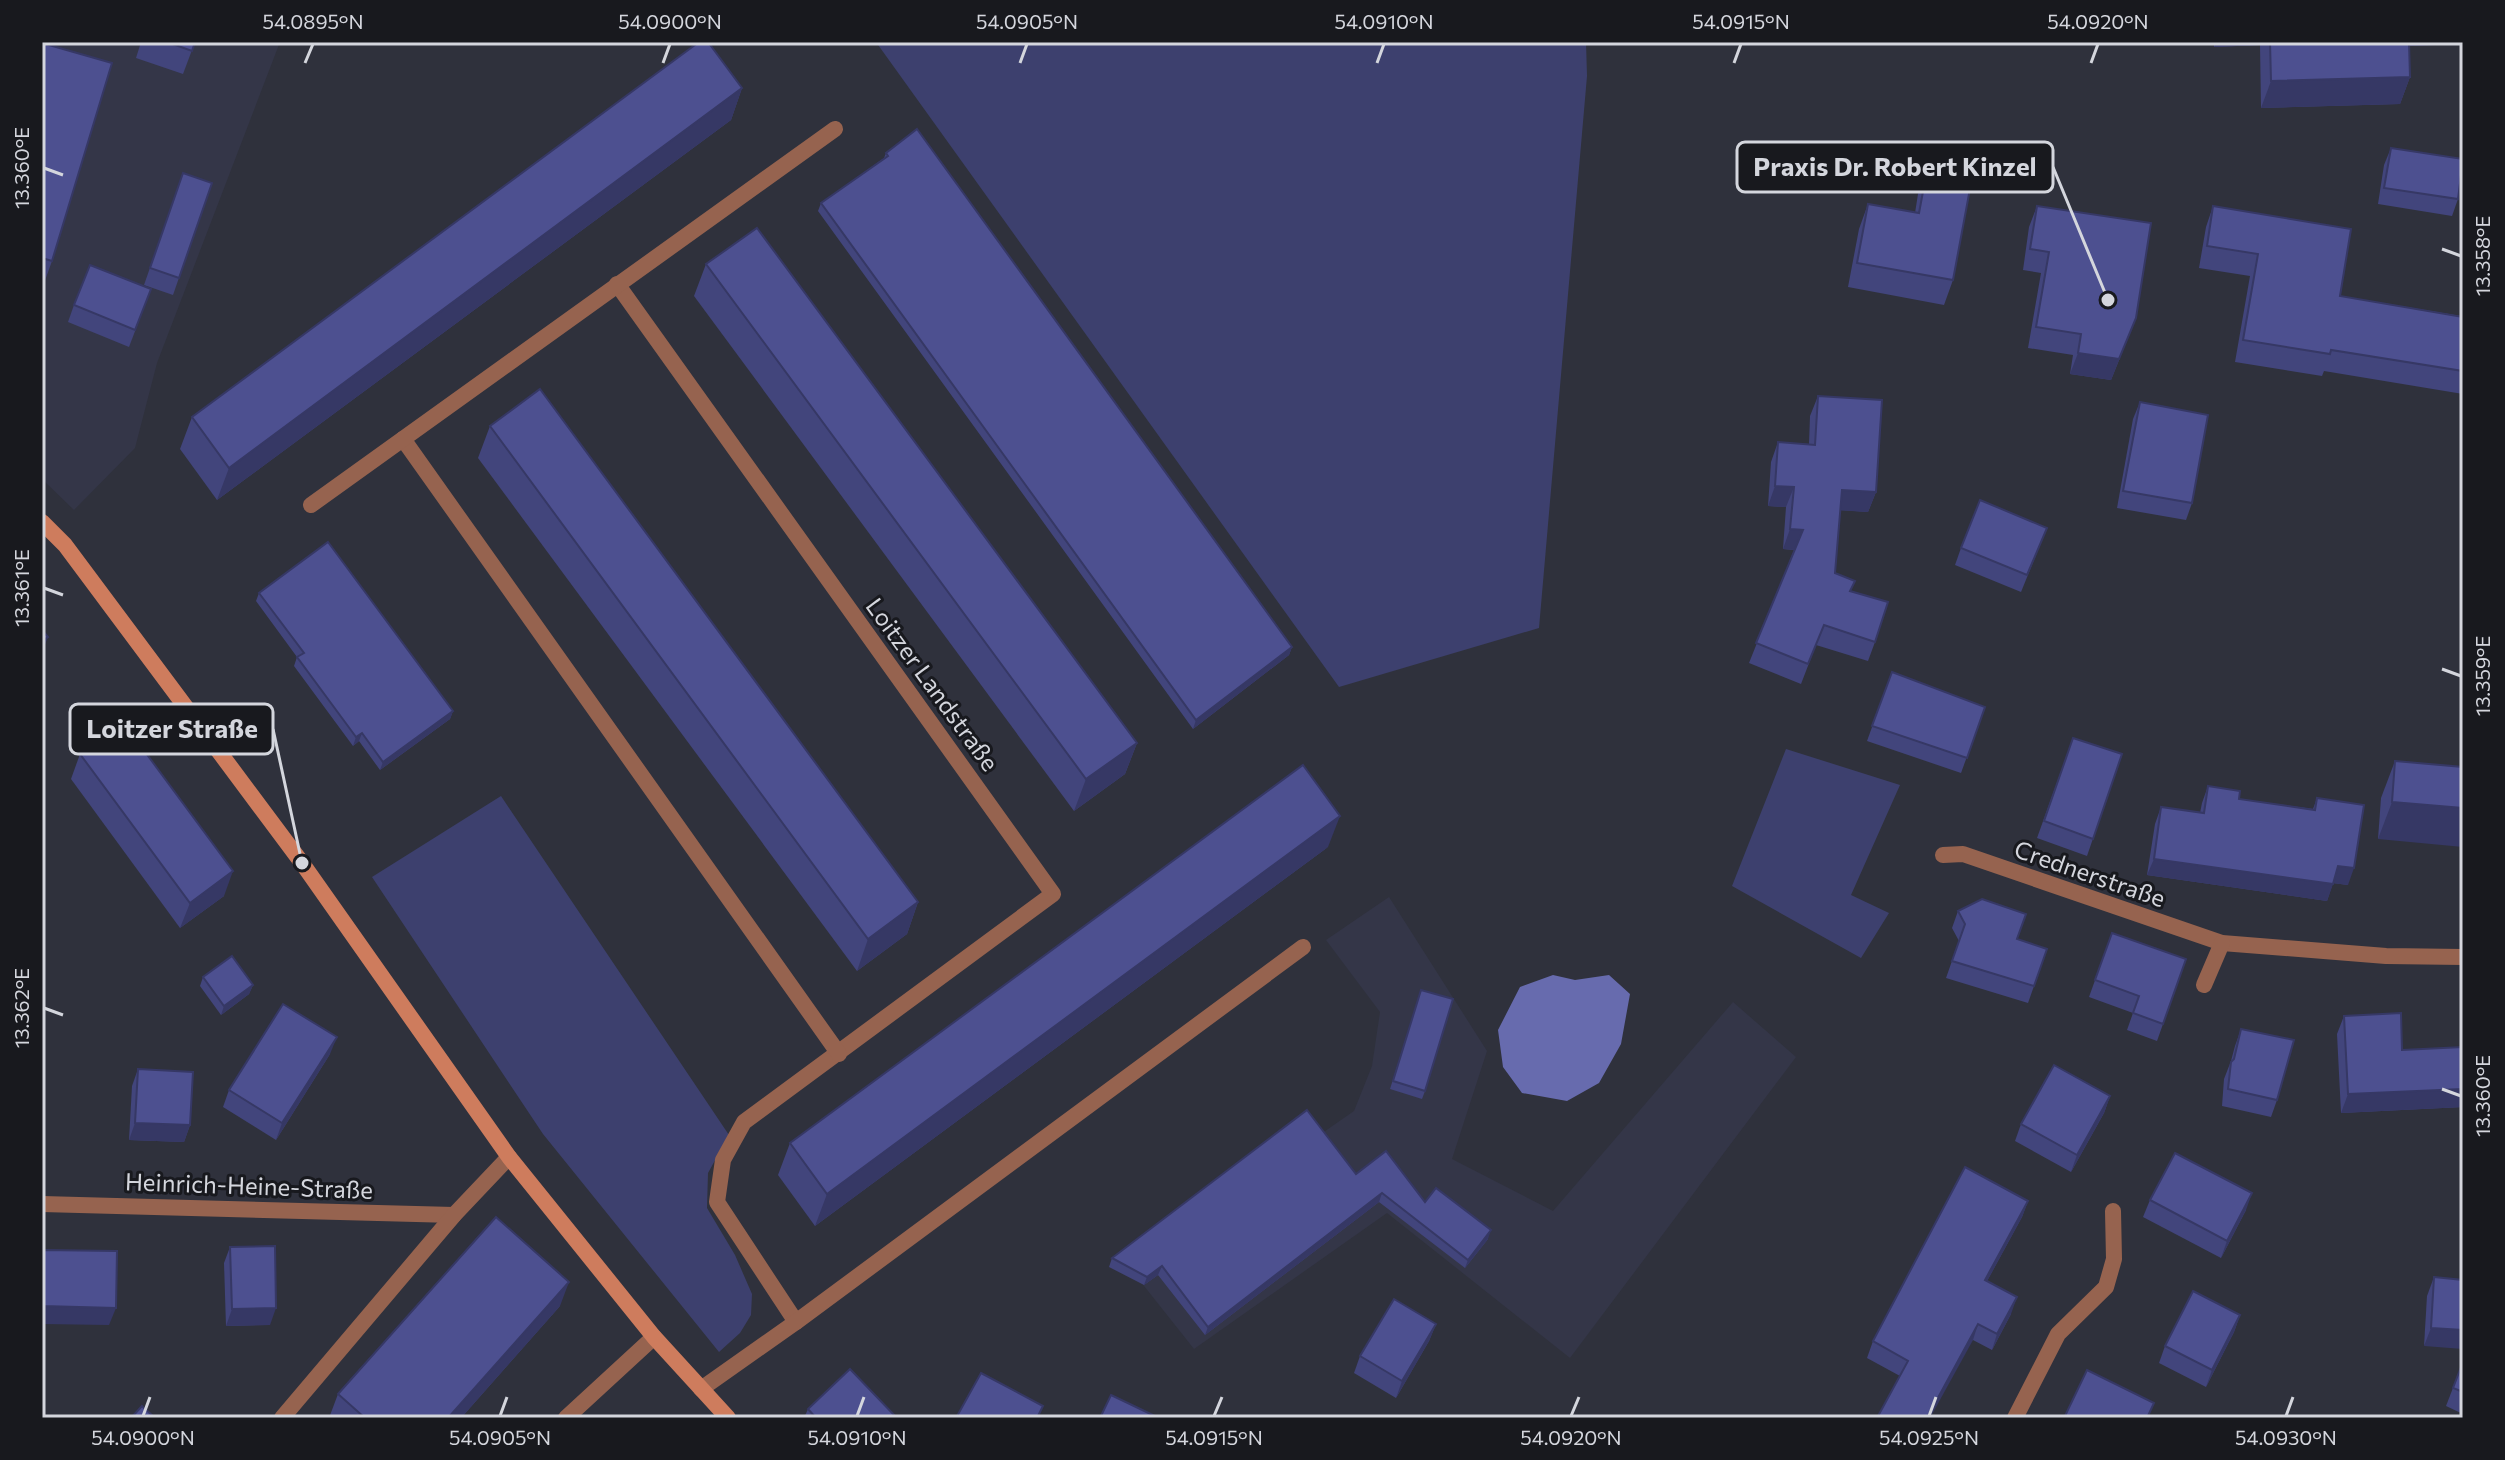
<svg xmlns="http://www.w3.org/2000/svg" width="2505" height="1460" font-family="Commissioner,sans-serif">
<rect width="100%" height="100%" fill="#2f313c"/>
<!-- built -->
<g fill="#343648">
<path d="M42,42h238l-123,321 -22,85 -61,62 -32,-31z"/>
<path d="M1389,897l98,154 -35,108 101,52 180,-209 63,55 -226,301 -183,-145 -193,136 -65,-82 225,-156 18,-45 8,-54 -54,-72z"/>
</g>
<!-- green -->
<g fill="#3d406e">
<path d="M876,42h710l1,34 -48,552 -200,59z"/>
<path d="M1786,749l114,36 -49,110 38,18 -28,45 -129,-72z"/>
<path d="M501,796l228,339 -21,38 -1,35 28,47 17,39 -1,21 -11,18 -21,19 -176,-218 -171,-257z"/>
</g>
<!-- water -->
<path fill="#676bae" d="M1553,975l22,5 34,-5 21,19 -9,50 -22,39 -32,18 -45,-8 -19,-26 -5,-37 22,-43z"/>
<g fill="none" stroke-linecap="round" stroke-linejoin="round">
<!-- service -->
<path stroke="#96634f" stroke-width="16" d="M566,1418l88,-81"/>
<!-- minor -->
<g stroke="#96634f" stroke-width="16">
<path d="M617,284l436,610 -309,228 -21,38 -6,42 79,120"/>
<path d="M403,439l436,615"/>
<path d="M311,505l524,-376"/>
<path d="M1943,855l20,-1 259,89 164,13 77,1"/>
<path d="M2204,985l18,-42"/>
<path d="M42,1204l412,11"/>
<path d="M701,1389l95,-67 507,-375"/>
<path d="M282,1418l172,-203 55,-58"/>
<path d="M2015,1418l43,-84 48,-47 8,-28 -1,-48"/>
</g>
<!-- secondary -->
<path stroke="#ce7c5d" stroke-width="16" d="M42,522l23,23 237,318 207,294 145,180 74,81"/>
</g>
<!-- wall -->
<g fill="#42457c">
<path d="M141,42h54l-12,32 -47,-16z"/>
<path d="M2214,42h91v2l55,-2h103v89l-1,-87 -53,2 1,31 -10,27 -139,4 -1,-63 -46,2z"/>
<path d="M42,43l10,218 -9,25 -1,-1z"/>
<path d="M742,88l-11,32 -514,380 -37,-51 12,-32z"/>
<path d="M2391,148l67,51 -6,17 -74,-12 6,-39z"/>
<path d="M886,153l406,494 -3,8 -96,74 -375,-518 3,-8 63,-45z"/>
<path d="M1927,170l26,110 -9,25 -96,-18 11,-58 9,-25 47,9 3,-19z"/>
<path d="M183,173l29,10 -39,112 -29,-10z"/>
<path d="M2037,206l99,112 -25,62 -41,-6 3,-19 -45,-7 13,-75 -18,-3 6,-43z"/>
<path d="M2213,206l127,90 121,20 2,-6v84l-139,-23 -2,5 -87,-14 15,-86 -51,-8 7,-41z"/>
<path d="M706,264l431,479 -12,31 -51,37 -380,-515z"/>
<path d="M151,289l-22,58 -61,-25 6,-17z"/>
<path d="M1818,396l58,96 -8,20 -28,-2 -5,63 16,18 24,51 -7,19 -52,-16 -15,39 -52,-21 45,-113 -11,-1 3,-42 -18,-1 3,-44 7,-20 31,2 1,-28z"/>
<path d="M2140,402l52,101 -6,17 -69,-12 16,-89z"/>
<path d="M490,426l428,476 -11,32 -50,37 -379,-513z"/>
<path d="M2047,528l-26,64 -66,-27 6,-17z"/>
<path d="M259,593l194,118 -3,8 -70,51 -21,-29 -6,5 -59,-80 3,-9 -41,-56z"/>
<path d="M1892,672l93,35 -24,66 -94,-32z"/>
<path d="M2073,738l49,16 -35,102 -50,-18z"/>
<path d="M80,754l144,142 -44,32 -109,-149z"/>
<path d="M2395,761l68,6 -85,72 3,-41z"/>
<path d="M2208,786l31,13 74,10 4,-11 31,87 -15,-2 -6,18 -180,-26 8,-51 6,-17 39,6 2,-10z"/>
<path d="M1328,847l-513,379 -37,-51 12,-32z"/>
<path d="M1958,911l59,28 30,10 -19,54 -82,-25 13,-37 -7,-13z"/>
<path d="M2112,933l74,26 -29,82 -30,-11 6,-17 -44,-16z"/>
<path d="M203,977l50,8 -4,9 -28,21 -21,-29z"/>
<path d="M1421,990l4,101 -3,8 -32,-10z"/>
<path d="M2344,1016l58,34 61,-3v60l-122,6 -4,-79z"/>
<path d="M2241,1029l36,71 -6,17 -49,-11 2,-27 7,-18 4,-15z"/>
<path d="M330,1054l-54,86 -53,-33 6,-17z"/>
<path d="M138,1069l52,56 -6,17 -55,-2 3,-54z"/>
<path d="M2110,1096l-6,17 -33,59 -56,-31 6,-17z"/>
<path d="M1356,1174l69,28 63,37 -23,29 -86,-66 -174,133 -47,-60 -14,10 -35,-18 3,-9z"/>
<path d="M2150,1200l96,10 -25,48 -78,-41z"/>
<path d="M2028,1201l-6,16 -35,64 24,33 -19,36 -19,-10 -73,36 -33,-18 6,-17z"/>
<path d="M230,1247l40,78 -44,1 -2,-63z"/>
<path d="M2434,1277l29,3 -39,66 3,-50z"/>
<path d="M560,1306l-99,112h-132l9,-24z"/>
<path d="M2240,1315l-6,17 -28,55 -47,-24 6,-17z"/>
<path d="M1436,1324l-7,17 -33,57 -42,-25 6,-17z"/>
<path d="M2463,1362v52l-17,-8z"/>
<path d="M808,1409l89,9h-93z"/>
</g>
<!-- shaded-wall -->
<g fill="#363865">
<path d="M2216,42h45l-1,3 -46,2z"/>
<path d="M2399,42h64l-1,2 -64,2z"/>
<path d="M2410,77l-10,27 -139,4 10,-27z"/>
<path d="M742,88l-11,32 -514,380 12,-32z"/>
<path d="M2136,318l-25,62 -41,-6 8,-21z"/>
<path d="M1775,486l19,1 -8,20 -18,-1z"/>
<path d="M1842,490l34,2 -8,20 -34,-2z"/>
<path d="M1790,529l13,1 -8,20 -12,-1z"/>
<path d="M48,637l-6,15v-11z"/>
<path d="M1292,647l-3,8 -96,74 3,-9z"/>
<path d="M453,711l-3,8 -70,51 3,-8z"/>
<path d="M362,733l-3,8 -6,5 3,-9z"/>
<path d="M1137,743l-12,31 -51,37 12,-32z"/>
<path d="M2392,802l71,6v39l-85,-8z"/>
<path d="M1340,816l-12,31 -513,379 12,-32z"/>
<path d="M2154,859l179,25 -6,17 -180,-26z"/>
<path d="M2338,866l16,2 -6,17 -16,-2z"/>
<path d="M233,871l-9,25 -44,32 10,-25z"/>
<path d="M918,902l-11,32 -50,37 11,-32z"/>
<path d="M253,985l-4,9 -28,21 3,-9z"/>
<path d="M337,1037l-7,17 -54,86 6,-17z"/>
<path d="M2463,1089v18l-122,6 7,-19z"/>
<path d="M2110,1096l-6,17 -33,59 6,-17z"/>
<path d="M135,1123l55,2 -6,17 -55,-2z"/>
<path d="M1382,1193l-3,9 -174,133 3,-8z"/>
<path d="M2252,1193l-6,17 -25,48 6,-17z"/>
<path d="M2028,1201l-6,16 -43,79 6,-16z"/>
<path d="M1491,1230l-3,9 -23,29 3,-8z"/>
<path d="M1162,1266l-4,9 -14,10 3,-8z"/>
<path d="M569,1282l-9,24 -99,112h-13z"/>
<path d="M2017,1297l-6,17 -19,36 5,-16z"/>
<path d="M42,1306l74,2 -7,17 -67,-1z"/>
<path d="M276,1308l-6,17 -44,1 6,-17z"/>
<path d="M2240,1315l-6,17 -28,55 6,-17z"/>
<path d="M1436,1324l-7,17 -33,57 6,-17z"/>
<path d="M1978,1324l-5,16 -43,78h-3z"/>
<path d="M2431,1328l32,2v19l-39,-3z"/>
</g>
<!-- building -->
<g fill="#4d5090" stroke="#363865" stroke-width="2">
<path d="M167,42h28l-3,9z"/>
<path d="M699,42h9l34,46 -513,380 -37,-51z"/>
<path d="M2270,42h35v2l104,-2 1,35 -139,4z"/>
<path d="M42,43l70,20 -60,198 -10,-3z"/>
<path d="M917,129l375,518 -96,73 -375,-517 67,-47 -2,-3z"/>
<path d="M2391,148l72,11 -5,40 -74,-11z"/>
<path d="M1927,170l45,8 -19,102 -96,-17 11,-59 51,9z"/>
<path d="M183,173l29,10 -33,95 -29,-10z"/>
<path d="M2037,206l114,17 -15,95 -17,41 -41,-6 3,-19 -45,-7 13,-75 -19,-3z"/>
<path d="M2213,206l138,23 -11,67 123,21v54l-132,-21 -1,4 -87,-14 15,-86 -51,-8z"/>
<path d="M757,228l380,515 -51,36 -380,-515z"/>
<path d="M90,265l61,24 -16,41 -61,-25z"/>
<path d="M540,389l378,513 -50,37 -378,-513z"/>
<path d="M1818,396l64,4 -6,92 -34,-2 -7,83 20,8 -5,10 38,11 -13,40 -51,-17 -16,39 -52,-21 47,-113 -13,-1 4,-42 -19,-1 3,-44 37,3z"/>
<path d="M2140,402l68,13 -16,88 -69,-12z"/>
<path d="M1980,500l67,28 -20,47 -66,-27z"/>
<path d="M328,542l125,169 -70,51 -21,-29 -6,4 -59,-80 7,-4 -45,-60z"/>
<path d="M42,630l6,7 -6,4z"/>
<path d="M1892,672l93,35 -18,51 -95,-32z"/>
<path d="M123,722l110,149 -43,32 -110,-149z"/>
<path d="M2073,738l49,16 -29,85 -49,-18z"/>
<path d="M2395,761l68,6v41l-71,-6z"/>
<path d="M1303,765l37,51 -513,378 -37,-51z"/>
<path d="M2208,786l32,5 -1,8 76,11 2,-12 47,7 -10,63 -16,-2 -5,18 -179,-25 7,-52 43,6z"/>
<path d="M1982,899l44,15 -9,25 30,10 -13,37 -82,-25 13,-37 -7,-13z"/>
<path d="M2112,933l74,26 -23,65 -30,-11 6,-17 -44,-16z"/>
<path d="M232,956l21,29 -29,21 -21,-29z"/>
<path d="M1421,990l32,9 -28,92 -32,-10z"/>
<path d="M283,1004l54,33 -55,86 -53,-33z"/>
<path d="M2401,1013l1,37 61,-3v42l-115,5 -4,-78z"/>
<path d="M2241,1029l53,11 -17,60 -49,-11 3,-27 3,-3z"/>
<path d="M2054,1065l56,31 -33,59 -56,-31z"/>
<path d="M138,1069l55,3 -3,53 -55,-2z"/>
<path d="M1307,1110l49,64 30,-23 39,51 11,-14 55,42 -23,30 -86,-67 -174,134 -46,-61 -15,11 -35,-19z"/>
<path d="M2175,1153l77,40 -25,48 -77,-41z"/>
<path d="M1965,1167l63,34 -43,79 32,17 -20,37 -19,-10 -51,94h-50l31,-57 -35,-20z"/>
<path d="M496,1217l73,65 -121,136h-83l-27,-24z"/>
<path d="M275,1246l1,62 -44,1 -2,-62z"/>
<path d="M42,1250l75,1 -1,57 -74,-2z"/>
<path d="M2434,1277l29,3v50l-32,-2z"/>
<path d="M2193,1291l47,24 -28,55 -47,-24z"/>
<path d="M1394,1299l42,25 -34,57 -42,-25z"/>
<path d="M2463,1362v30l-10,-4z"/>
<path d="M850,1369l47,49h-81l-8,-9z"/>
<path d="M2087,1370l67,33 -7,15h-83z"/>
<path d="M981,1373l62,33 -6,12h-81z"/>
<path d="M1111,1395l48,23h-59z"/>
<path d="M142,1406l13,12h-24z"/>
</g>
<!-- ticks -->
<path fill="none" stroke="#d4d6dd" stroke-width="3" d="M305,63l8,-19M663,63l7,-19M1020,63l7,-19M1377,63l7,-19M1734,63l7,-19M2091,63l7,-19M44,168l19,7M2442,249l19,7M44,588l19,7M2442,669l19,7M44,1008l19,7M2442,1089l19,7M143,1416l7,-19M500,1416l7,-19M857,1416l7,-19M1214,1416l8,-19M1571,1416l8,-19M1929,1416l7,-19M2286,1416l7,-19"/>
<g text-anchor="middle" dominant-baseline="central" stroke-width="6" stroke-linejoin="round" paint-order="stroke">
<!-- street labels -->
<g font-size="24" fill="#d4d6dd" stroke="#18191e">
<text transform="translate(933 684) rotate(54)">Loitzer Landstraße</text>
<text transform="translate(2090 873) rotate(19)">Crednerstraße</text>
<text transform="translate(249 1185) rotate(2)">Heinrich-Heine-Straße</text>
</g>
</g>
<!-- callouts -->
<path fill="none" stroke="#d4d6dd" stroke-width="3" d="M2108 300L2053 167M302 863L273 729"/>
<g fill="#d4d6dd" stroke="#18191e" stroke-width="3">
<circle cx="2108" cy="300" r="8"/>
<circle cx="302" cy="863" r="8"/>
</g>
<g fill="#18191e" stroke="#d4d6dd" stroke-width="3">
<rect x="1737" y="142" width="316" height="50" rx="8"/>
<rect x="70" y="704" width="203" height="50" rx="8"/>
</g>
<g font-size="26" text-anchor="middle" font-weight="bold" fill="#d4d6dd">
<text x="1895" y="176">Praxis Dr. Robert Kinzel</text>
<text x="172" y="738">Loitzer Straße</text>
</g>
<!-- border -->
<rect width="2505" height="1460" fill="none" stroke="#18191e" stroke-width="88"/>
<rect x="44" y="44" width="2417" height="1372" fill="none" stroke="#d4d6dd" stroke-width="3"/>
<g font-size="20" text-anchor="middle" fill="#d4d6dd">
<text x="313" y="29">54.0895°N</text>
<text x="670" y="29">54.0900°N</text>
<text x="1027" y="29">54.0905°N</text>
<text x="1384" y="29">54.0910°N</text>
<text x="1741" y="29">54.0915°N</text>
<text x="2098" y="29">54.0920°N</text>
<text transform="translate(22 168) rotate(-90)" y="7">13.360°E</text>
<text transform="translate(2483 256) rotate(-90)" y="7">13.358°E</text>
<text transform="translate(22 588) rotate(-90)" y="7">13.361°E</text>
<text transform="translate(2483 676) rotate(-90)" y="7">13.359°E</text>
<text transform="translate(22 1008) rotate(-90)" y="7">13.362°E</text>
<text transform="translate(2483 1096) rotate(-90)" y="7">13.360°E</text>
<text x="143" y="1445">54.0900°N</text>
<text x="500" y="1445">54.0905°N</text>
<text x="857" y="1445">54.0910°N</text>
<text x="1214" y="1445">54.0915°N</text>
<text x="1571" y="1445">54.0920°N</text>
<text x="1929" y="1445">54.0925°N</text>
<text x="2286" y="1445">54.0930°N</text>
</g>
</svg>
